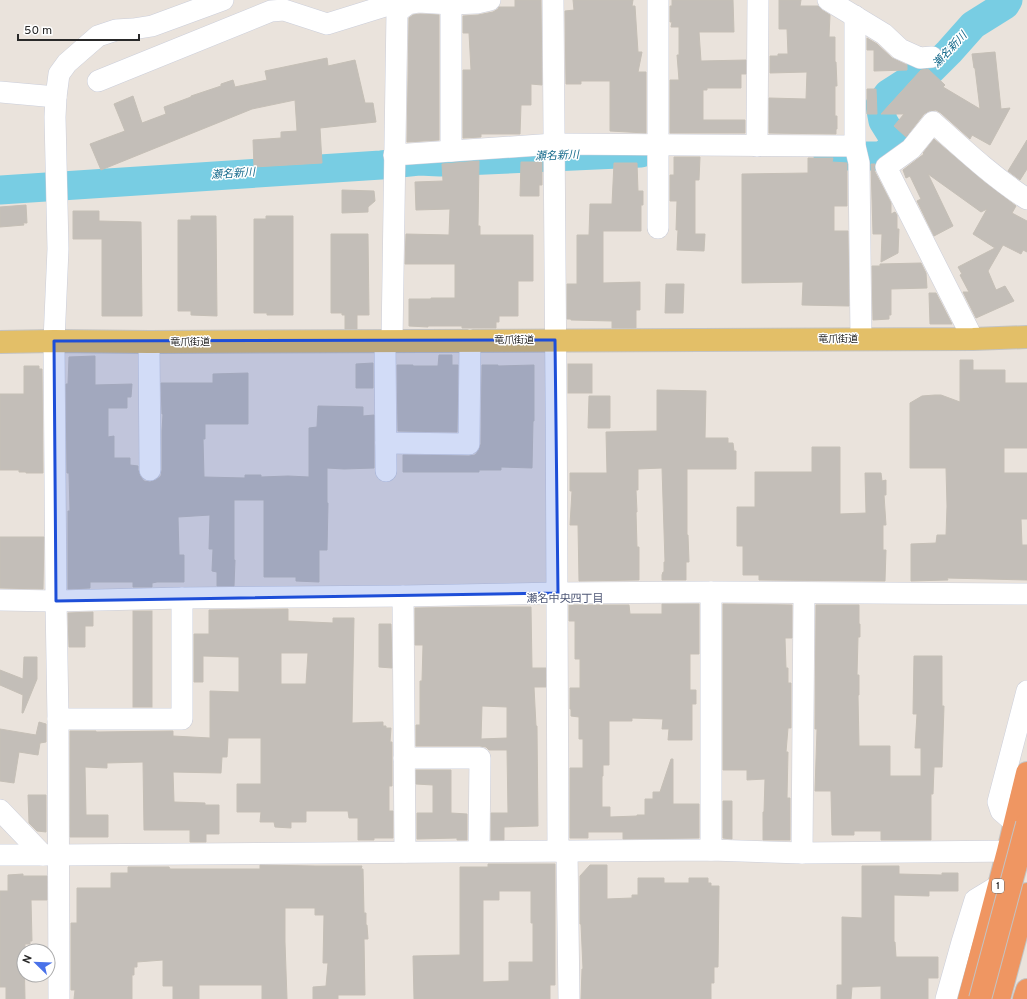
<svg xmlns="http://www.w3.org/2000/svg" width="1027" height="999" font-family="Overpass,'Noto Sans JP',sans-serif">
<rect width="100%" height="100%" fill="#eae3dc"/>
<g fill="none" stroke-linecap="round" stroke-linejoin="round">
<!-- river -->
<g stroke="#78cde3" stroke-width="29">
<path d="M828,156h53l17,-11 -15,-24 -3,-16 8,-11 28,-18 13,-4 20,-20 24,-27 32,-20 3,-5"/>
<path d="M0,190l381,-25 38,-4 21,1 201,-9"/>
</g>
</g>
<!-- building -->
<g fill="#c3beb8" stroke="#c5bfb6" fill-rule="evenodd">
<path d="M515,0h26l1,85 -11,-1v21h-10l-1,29h-39v3l-18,1v-68h8l-2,-37h-6v-17l15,-1 15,-3 5,-3 1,-2h16z"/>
<path d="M573,0h60l-1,6h3l3,46h4l-4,20h8v61l-36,-2v-50h-29v3h-15l-1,-73 9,-1z"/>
<path d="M672,0h61l1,32h-35l2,29 45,-1v14h-5v14h-34v2h-4v30h42v13h-75v-53h9l-2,-25h2v-28h-8l1,-5h-2v-16h2z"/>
<path d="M779,0h22l-1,6h18l4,4 8,5 -1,22h6v25h1l1,24h-2v30h2v13h-1v5l-67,-1v-35l37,1 1,-27 -37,1v-17h8v-2h10l-1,-25h-8z"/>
<path d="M420,14l19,1v125l-32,2 2,-124 4,-3z"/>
<path d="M867,38l10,6 15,14 15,7v5l-33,1v-21h-7z"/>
<path d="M995,52l6,57 9,-1 -20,37 -18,-10 -2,4 -29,-26 -5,-3 -7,1 -5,3 -18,23 -12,-11 10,-12h-23l40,-44 7,-1 17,16 -2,2 37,22 -5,-41h-1l-2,-14z"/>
<path d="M327,58l1,8 27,-6 10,43h8l3,19 -56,6 2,35 -68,4 -1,-27 28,-2v-6l16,-1 -2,-31 -43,9 -151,61 -11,-26 35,-13 -11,-27 19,-8 9,27 24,-9 -2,-7 27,-10v-1l30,-10v-2l12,-4 2,7 32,-7 -2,-9z"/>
<path d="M867,89h9l1,25h-10z"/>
<path d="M934,139l49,42 33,25 -4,7 15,8v31l-4,-2 -2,4 -18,-9 -15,26 8,19 9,-4 9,15 -38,17 -13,-26h6l-9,-17 2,-1 -4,-7 37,-19 -22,-14 14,-25 -6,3 -53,-38 25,52 -19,10 -17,-35 4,-2 -11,-23 -4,2 -3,-8 21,-16 -1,-1z"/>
<path d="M1027,140v29l-7,11 -12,-9z"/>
<path d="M674,157h26l-1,23h-4v54h10l-1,17 -27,-1 1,-20h-2l1,-29h-7v-26h4z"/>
<path d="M808,158h25l-1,4 15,1v43h-13v25h14l1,75 -47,-1 1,-23 -61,1v-109l66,-1z"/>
<path d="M479,161l-1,65h2v9h53v46h-15v35h-19v6h-3v6h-34v-2h-34v1l-19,-1v-27h22v-1h24v-34h-50l1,-30 43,1 1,-26 -34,1 -1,-28 28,-1 -1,-17z"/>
<path d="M521,162h21v23h-3v11h-19z"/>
<path d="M614,163h23l1,28h5v14h-2v26h-38v52l37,-1v28h-4v18h-24v-7l-41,-1v-1h-4v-35h10v-49h12l1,-31h22z"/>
<path d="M871,164h4l-1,3 1,5 16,31v11l4,-2 2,3v14h2l-1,24 -17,9 1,-28h-9z"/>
<path d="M342,190l32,1 1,10 -7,6v5l-26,1z"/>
<path d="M26,205l1,18h-4l1,2 -24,2v-20z"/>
<path d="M73,211h26v10l42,1 1,94h-40v-77h-29z"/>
<path d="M191,216h25l1,100 -26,-1v-4h-13v-91h13z"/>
<path d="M266,216h27v99h-26v-2h-13v-94h12z"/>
<path d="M331,234h37l1,81h-12v14h-12v-14h-3v-2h-11z"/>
<path d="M921,263l5,10 1,15 -36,1v26h-2v4l-16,1 -1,-54h8v-2z"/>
<path d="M666,284h18l-1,29h-18z"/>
<path d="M929,293h7l16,31h-22z"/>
<path d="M439,355h13v10h6l-1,67 -59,-1 -1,-66h16v1h25z"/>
<path d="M95,356v29l37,-1 -1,13h-4v11h-19v29l6,-1v22h16v7l8,1v4l2,6 4,5 6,1 6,-2 5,-4 1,-6v-39l1,-17h-1l-1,-31h52v-9l35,-1v51h-43v15h-2l1,38 41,1v-3h16v2l27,-1 21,1v-49l8,-1 1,-21 45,1v9l11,-1v53l-30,1 -17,-1v35h1l-1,47h-8v32l-23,-1v-4h-32v-77h-30v60h1l-1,26h-17v-14l-5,-1 1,-22h-4l1,-34 -32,2 1,38h5v27h-27l-5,1v4h-19v-5h-43v6l-22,1v-78h2l-1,-38h-2l-1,-89h2l1,-27z"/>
<path d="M960,360h13v10h32v13h22v65h-23v25h23v46h-6l1,26h5v35l-80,-2 1,2 -37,1v-37l25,-1 1,-8h9l1,-29 -1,-38h-36v-65l12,-7 13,-1h6l19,7z"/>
<path d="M373,363v25h-17v-24z"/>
<rect x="568" y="364" width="24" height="29"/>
<path d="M482,365h16v1l36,-1v56h-1l-1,47 -31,-1v3h-22v2h-76v-17l66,1 6,-1 4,-5 2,-6z"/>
<path d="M24,366h15v3h3l1,104h-17v-1h-7v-2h-19v-76h24z"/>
<path d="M657,390l49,1 -1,47h23v5h5l1,8h2v18h-49v66h1l1,27h-3v18h-24v-5l1,-3h1v-10h1l-3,-94 -24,1v21h-2l1,22h-1l1,35h2v33l-60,1 -1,-56h-8l2,-34h-2v-18h37l-1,-41 51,-1z"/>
<path d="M589,396h21v32h-22z"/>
<path d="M812,447h28v67l26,-1 -1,-40h16l1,8 4,-1v15h-2l2,30h-3v25h3l-1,31 -126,-1v-5h-16v-29h-6v-39h18v-35h57z"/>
<path d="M0,537h44l-1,52 -43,-1z"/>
<path d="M662,604h37v50h-9v36h6v14h-4v36h-24l1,-11h-7l1,-10 -31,-1v3h-23v44h-6v11h-1v31h8v10l27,-1v-1h8v-16h8v-7h7l11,-33h2v45h26v34l-76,1v-7h-35v6h-18v-70h13v-29h-4v-22l-8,-1v-7h-1v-21h10v-29h-5v-38h-6v-16h60l1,9h32z"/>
<path d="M723,604l69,1v33h-7l1,30h2v15h3v45h-3l-2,24h2l-1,46h3v42h-27v-28h1l1,-33 -18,1v-10h-24z"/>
<path d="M816,605h43v19h1v13h-2l-1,38h2v20h-1l1,51h31v30h31v-28h-6l2,-34h-4l1,-58h28v50h2l-2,61h-8l-1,27h-2v46h-50v-9h-27v4h-22l-1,-44h-16l2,-62h-2z"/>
<path d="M476,607h55l1,61h14v19h-12l2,39h1l1,100 -34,1v13h-13v-27h17l-1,-63h-18l-3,-3 -6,-1h-64v-21h4v-44h2l1,-36h-8v-37zM482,706l25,1v31l-26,1z"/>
<path d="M288,609v12l45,2v-5h21l-2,105 31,-1v4h3v2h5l-1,14h2v44h-3v25h4v27h-19v2h-16v-22h-9l-1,-7h-42v11h-15v6l-16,-1 -1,-5h-14l1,-10h-24v-28h24v-46h-33l-1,19h-5l-1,16 -48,-1 1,30 31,1v2h14v29h-13v8h-16v-12h-46l-1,-68 -36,1v5l-22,-1 1,48h22v22h-38v-106h26v1l77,-1v5l37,2v-47l29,1v-35l-36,-1v26h-9v-48h15v-24zM281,653h27l-2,31h-25z"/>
<rect x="133" y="611" width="19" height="96"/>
<path d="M93,612v14h-8v21h-16l-1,-34z"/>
<path d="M379,624h12l1,44 -13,-1z"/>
<path d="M24,657h13v22l-14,34h-1l1,-18 -23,-10v-15l23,9z"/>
<path d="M39,722l7,2v18l-6,1 -2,12 -19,-3 -5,31 -14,-2v-52l36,6z"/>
<path d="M416,770h35v43l16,1v26h-10v-2l-40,1v-26h16v-28l-17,-1z"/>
<path d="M28,795h18v37l-9,-1 -8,-8z"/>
<path d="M723,801h9v38l-9,-1z"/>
<path d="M488,864h67v121h-5v14h-136l-1,-43 47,-1v-88h28zM499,891h32v32h2v39h-24v19l-26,1v-82h16z"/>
<path d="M260,865l55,1h47l-1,3h2l1,44h2v12h1l1,14h-4l1,56h-27v4h-25v-12l13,-1 2,-23h-5l1,-48h-9v-7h-30v34l2,57h-25v-14h-63v14h-26v-13h-10v-26l-26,2v5h-3v8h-2v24h-58l1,-9h-4v-67h6v-35h34v-15h17v-6h41l1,2h90z"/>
<path d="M590,865h17v34l25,-1v-3h6v-17h26v5h25v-5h19v5h3v3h8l-1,81h-4v16h-3v16h-130l1,-30h1l-2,-45h-1v-48z"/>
<path d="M862,866h37v8l43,1v-2h16v18h-29v5l-35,-1v47h1l1,15h42v21h-10v21h-47v-13l-29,1 -1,12h-14v-14h5v-68l20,1z"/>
<path d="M23,874v2h24v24h-16l1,41h-2v3h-5v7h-1l1,48h-19v-12h-6v-96h8v-16z"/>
</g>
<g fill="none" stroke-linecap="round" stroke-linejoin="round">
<defs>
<g id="minor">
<path d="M553,0c2,284 5,567 5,851"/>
<path d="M828,0l56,34 16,15 20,9 12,-1"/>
<path d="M451,4v147"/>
<path d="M397,12l11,-8 11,-2 32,2 26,-1 13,-3"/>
<path d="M855,16v130l4,17 2,176"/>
<path d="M98,81l173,-70 13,-1 43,14 71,-22"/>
<path d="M0,92l56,5"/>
<path d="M757,146l1,-146"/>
<path d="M394,155l160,-11 301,2"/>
<path d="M658,228v-228"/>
<path d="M973,339l-87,-172 25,-18 22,-27c30,27 60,55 94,77"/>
<path d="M385,341l1,130"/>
<path d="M392,341l5,-329 2,-12"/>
<path d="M149,342l1,128"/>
<path d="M386,443l83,1 1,-104"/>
<path d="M403,596l2,256"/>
<path d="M0,600l56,1 126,-3 221,-2 155,-3 153,-1 316,2"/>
<path d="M58,719h124v-121"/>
<path d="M404,758h76l-1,93"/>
<path d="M0,810l43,45"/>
<path d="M1015,823l-14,-12 -3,-9 29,-111"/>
<path d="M711,850v-258"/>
<path d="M567,851l2,148"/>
<path d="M802,853l2,-260"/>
<path d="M0,855h58l653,-5 91,3 222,-2"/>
<path d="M59,999l-1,-280 -2,-118 -2,-260 4,-92 -3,-132 1,-20 3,-23 8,-11 31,-27 18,-6 17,-1 19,-3 71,-26"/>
<path d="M946,999l16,-57 13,-42 23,-14"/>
</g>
<path id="major" d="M0,342l54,-1 95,1 824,-3 54,-2"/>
<g id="highway">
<path d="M969,999l39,-148 19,-78"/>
<path d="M999,999l28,-105"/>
<path d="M1024,999l3,-9"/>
</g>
</defs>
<!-- minor casing -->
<use href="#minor" stroke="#cbceda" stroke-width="22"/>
<!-- major casing -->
<use href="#major" stroke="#c3c3c3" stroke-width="24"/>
<!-- highway casing -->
<use href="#highway" stroke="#c3c3c3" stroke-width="24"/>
<!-- minor -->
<use href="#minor" stroke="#fff" stroke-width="21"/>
<!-- major -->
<use href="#major" stroke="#e3bf68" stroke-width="22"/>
<!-- highway -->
<use href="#highway" stroke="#ef9662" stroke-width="22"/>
<defs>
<path id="highway-bridge" d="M980,999l47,-175"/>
</defs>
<!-- highway-bridge casing -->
<use href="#highway-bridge" stroke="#c3c3c3" stroke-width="24" stroke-linecap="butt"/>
<!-- highway-bridge -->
<use href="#highway-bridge" stroke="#ef9662" stroke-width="22"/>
</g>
<!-- marked area -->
<path fill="#1d4ed8" fill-opacity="0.2" stroke="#1d4ed8" stroke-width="3" stroke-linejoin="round" d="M555,340l3,253 -502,8 -2,-260z"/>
<g text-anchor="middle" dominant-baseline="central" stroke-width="3" stroke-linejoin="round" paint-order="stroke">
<!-- shield labels -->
<rect fill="#fff" stroke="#696969" stroke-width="1" x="992" y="879" width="12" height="14" rx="3"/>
<g font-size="9" font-weight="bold" fill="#292929">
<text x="998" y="886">1</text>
</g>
<!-- street labels -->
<g font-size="10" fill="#292929" stroke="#fff">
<text x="838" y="339">竜爪街道</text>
<text x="514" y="340">竜爪街道</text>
<text x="190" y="342">竜爪街道</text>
</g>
<!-- water labels -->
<g font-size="11" font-style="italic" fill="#196c8d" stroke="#fff">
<text transform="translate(950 50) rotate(-47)">瀬名新川</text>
<text transform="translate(557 156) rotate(-2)">瀬名新川</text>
<text transform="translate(233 174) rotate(-4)">瀬名新川</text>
</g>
<!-- neighbourhood labels -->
<g font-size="11" fill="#4e5775" stroke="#fff">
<text x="565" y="599">瀬名中央四丁目</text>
</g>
</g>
<!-- north arrow -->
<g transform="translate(36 963) rotate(293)"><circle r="19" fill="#ffffff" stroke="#a9a9a9"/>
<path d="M0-3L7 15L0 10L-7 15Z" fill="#4a72e9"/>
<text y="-6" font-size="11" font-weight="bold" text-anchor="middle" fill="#292929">N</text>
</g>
<!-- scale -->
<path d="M18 34v6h121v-6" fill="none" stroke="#292929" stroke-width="2"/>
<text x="24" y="34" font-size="12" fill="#292929" stroke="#ffffff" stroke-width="3" paint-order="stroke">50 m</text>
</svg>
